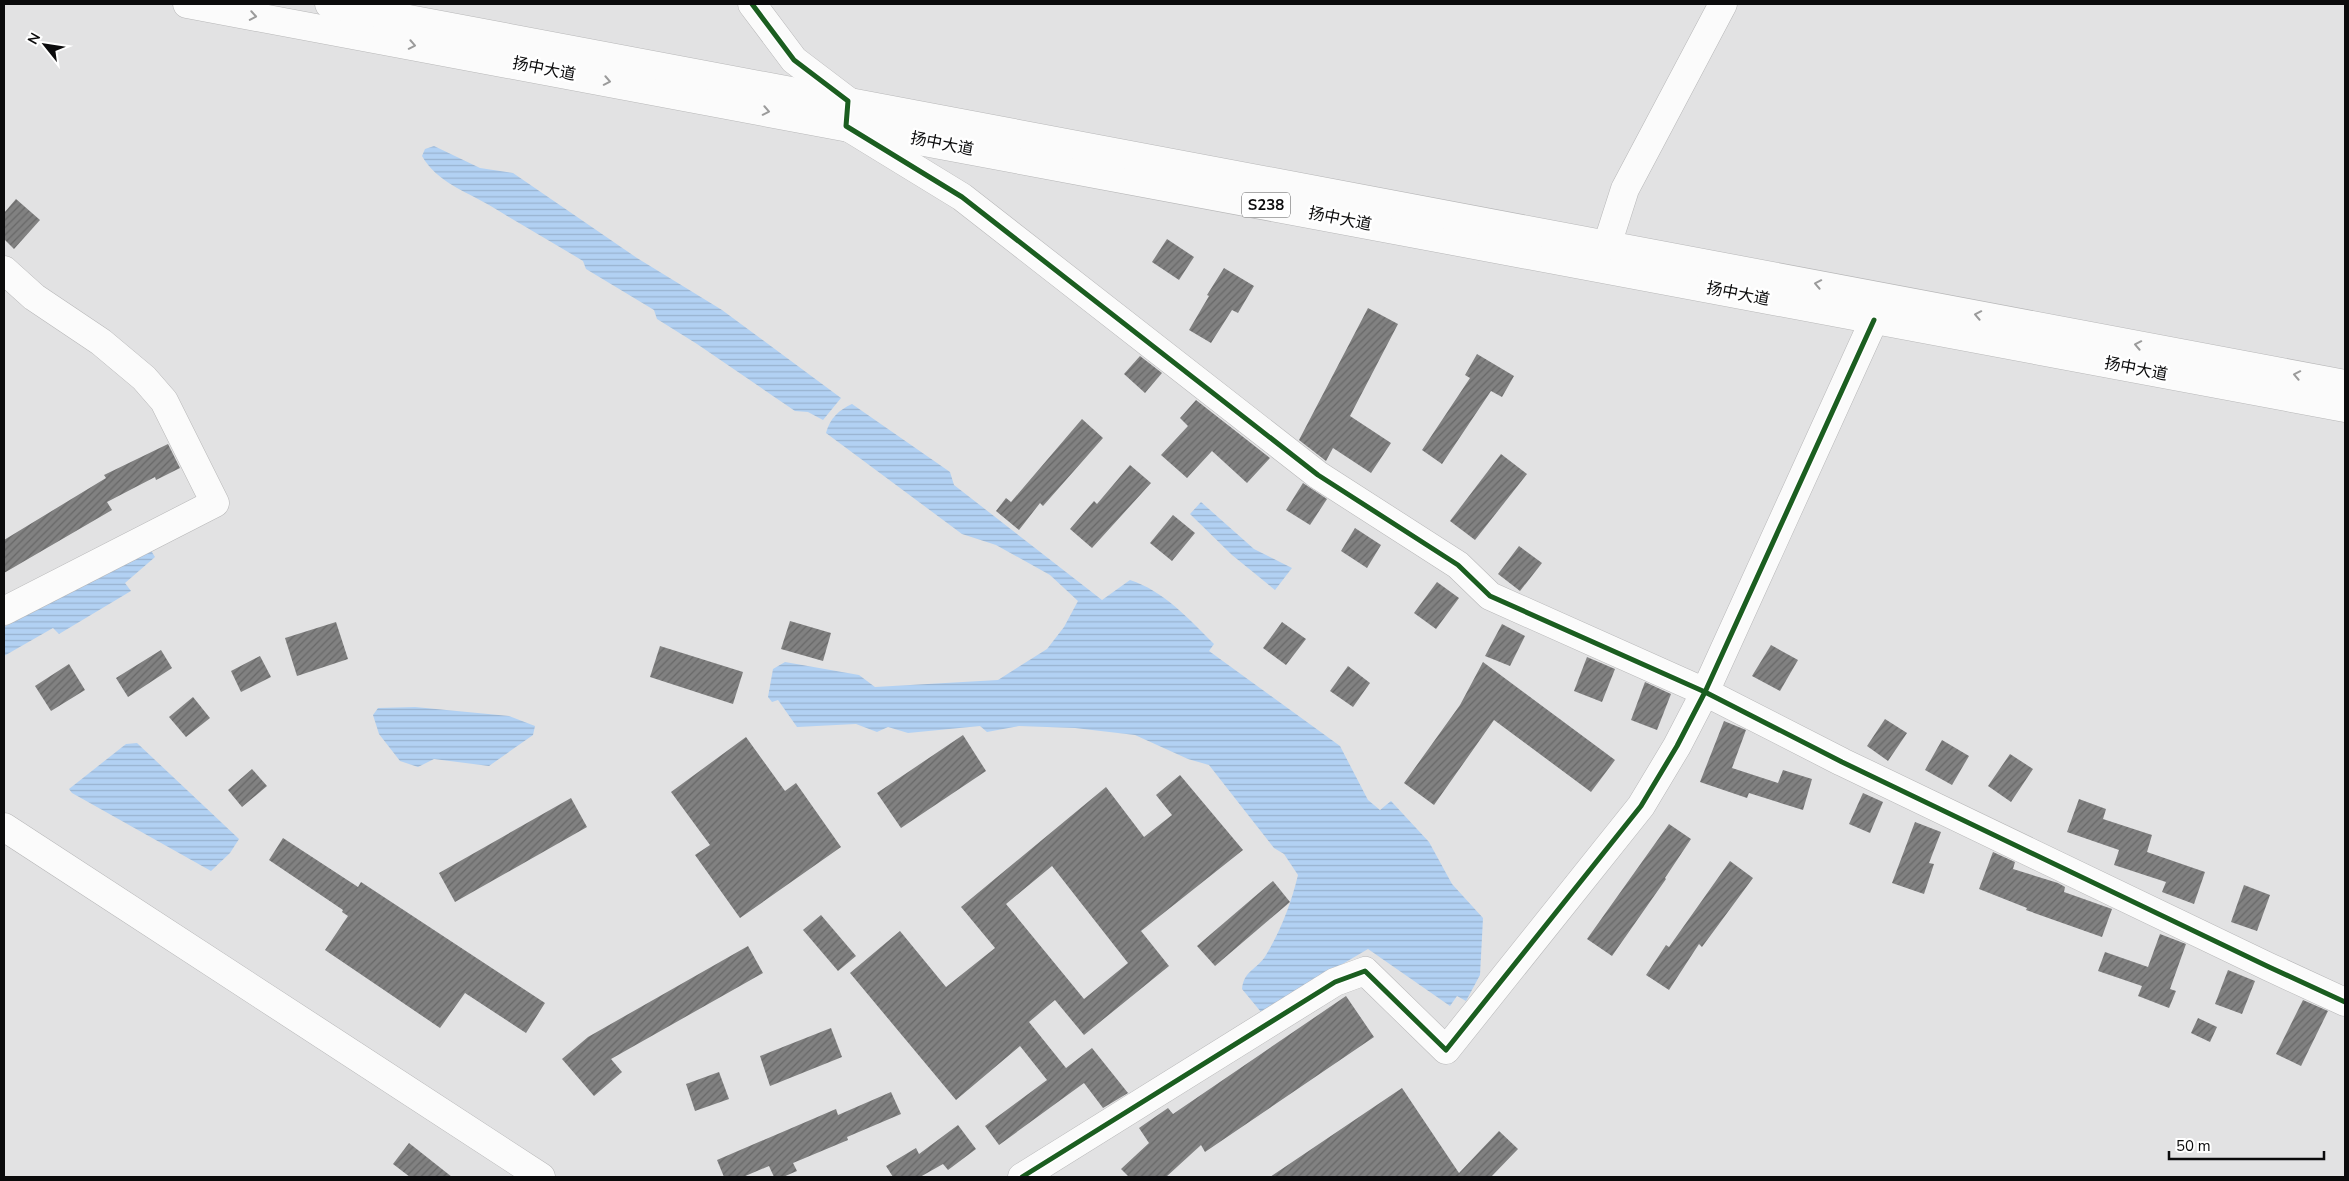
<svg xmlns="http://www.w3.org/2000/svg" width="2349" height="1181" font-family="'Nunito Sans','Noto Sans SC',sans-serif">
<defs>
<pattern id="water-rules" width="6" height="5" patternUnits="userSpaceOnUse" patternTransform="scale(1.25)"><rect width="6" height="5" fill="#b2d1f3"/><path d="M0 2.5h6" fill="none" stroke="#98b2cf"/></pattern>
<pattern id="building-hatch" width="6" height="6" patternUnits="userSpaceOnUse" patternTransform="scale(1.25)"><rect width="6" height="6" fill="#818181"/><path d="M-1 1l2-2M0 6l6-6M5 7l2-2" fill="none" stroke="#686868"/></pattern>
</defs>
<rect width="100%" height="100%" fill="#e2e2e3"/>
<!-- water -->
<g fill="url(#water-rules)">
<path d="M434,146l46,22 33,5 124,85 85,52 119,88 -18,22 -15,-8 -13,-1 -98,-67 -40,-25 -3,-9 -68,-41 -3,-8c-31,-19 -63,-37 -94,-56 -24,-14 -52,-23 -67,-49l3,-7z"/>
<path d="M852,404l98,68 4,13 148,115 28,-20c34,11 59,39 84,64l-5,7 131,95 28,54 12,10 11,-9 38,41 23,42 31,34 -3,57 -14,26 -9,-5 -7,10 -82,-57 -107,63 -19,-23c2,-19 15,-19 24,-34 15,-25 25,-51 32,-80l-14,-21 -10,-6 -65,-83 -21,-6 -53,-24 -60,-7 -56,-2 -32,6 -7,-6 -72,7 -20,-6 -11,5 -21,-8 -59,3 -19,-27 -6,2 -4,-5 5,-28 12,-7 74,13 16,12 123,-7 49,-31 17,-22 14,-26 -28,-26 -54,-30 -34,-11 -136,-101c4,-15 13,-23 26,-29z"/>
<path d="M1201,502l53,47 38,19 -17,22 -43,-35 -42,-41z"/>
<path d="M150,549l5,8 -30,26 6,8 -72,43 -6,-6 -49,28v-29z"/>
<path d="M415,707l94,9 26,10 -2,9 -44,31 -55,-7 -16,8 -18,-6 -21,-27 -6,-19 5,-7z"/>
<path d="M137,743l102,96 -9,14 -19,18 -139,-78 -3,-4 57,-45z"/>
</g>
<!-- building -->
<g fill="url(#building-hatch)" fill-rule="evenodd">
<path d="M16,199l24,21 -26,29 -10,-10v-26z"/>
<path d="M1167,239l27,18 -15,23 -27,-18z"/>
<path d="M1224,268l30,18 -16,27 -6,-3 -21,33 -22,-13 20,-34 -2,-1z"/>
<path d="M1368,308l30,16 -48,92 41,27 -20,30 -38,-25 -7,13 -27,-21z"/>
<path d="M1477,354l37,22 -12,21 -11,-6 -49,73 -20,-14 48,-72 -5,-3z"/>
<path d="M1140,356l22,17 -17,20 -21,-19z"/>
<path d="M1196,400l74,58 -23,25 -35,-32 -25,27 -26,-23 27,-29 -8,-8z"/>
<path d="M1082,419l21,19 -60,68 -3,-3 -21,27 -23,-19 10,-13 5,4z"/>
<path d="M168,444l12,24 -24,12 -1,-3 -48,25 5,8 -108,63v-33l102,-62 -2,-3z"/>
<path d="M1501,454l26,20 -52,66 -25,-19z"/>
<path d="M1130,465l21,18 -59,65 -22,-19 24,-28 3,3z"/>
<path d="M1303,483l24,16 -17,26 -24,-15z"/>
<path d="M1173,515l22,18 -23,28 -22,-18z"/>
<path d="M1355,528l26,17 -14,23 -26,-17z"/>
<path d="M1519,546l23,17 -22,28 -22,-17z"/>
<path d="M1437,582l22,16 -23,31 -22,-16z"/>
<path d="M790,621l41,12 -8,28 -42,-12z"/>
<path d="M336,622l12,37 -51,17 -12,-38z"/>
<path d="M1282,622l24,17 -20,26 -23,-17z"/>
<path d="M1502,624l23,12 -15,30 -25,-10z"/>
<path d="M1771,645l27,15 -18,31 -28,-15z"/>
<path d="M660,646l83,26 -10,32 -83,-27z"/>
<path d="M161,650l11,18 -44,29 -12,-19z"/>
<path d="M260,656l11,21 -30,15 -10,-21z"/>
<path d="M1587,657l28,12 -13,33 -28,-11z"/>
<path d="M1483,662l132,98 -24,32 -97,-72 -60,85 -30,-22 56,-78z"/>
<path d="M69,664l16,26 -34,21 -16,-25z"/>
<path d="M1348,666l22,17 -17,24 -23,-16z"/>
<path d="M1645,682l26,12 -14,36 -26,-10z"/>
<path d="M193,697l17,21 -24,19 -17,-20z"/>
<path d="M1885,719l22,14 -19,28 -21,-15z"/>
<path d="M1724,721l22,9 -14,38 46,15 5,-13 29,9 -9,31 -54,-17 -2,5 -47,-16z"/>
<path d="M963,735l23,36 -85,57 -24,-35z"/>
<path d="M746,737l39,54 11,-8 45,64 -101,71 -45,-63 15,-10 -39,-53z"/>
<path d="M1942,740l27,16 -17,29 -27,-15z"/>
<path d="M2010,754l23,15 -22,33 -23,-16z"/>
<path d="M252,769l15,17 -25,21 -14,-17z"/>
<path d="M1180,775l63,75 -102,81 28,35 -85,69 -29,-35 -26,22 37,46 26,-20 36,45 -25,15 -19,-25 -85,62 -14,-19 62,-46 -27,-34 -64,54 -106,-127 50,-42 46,56 49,-39 -34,-41 145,-120 38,50 28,-22 -16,-20zM1052,866l76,97 -44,36 -78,-95z"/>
<path d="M1863,793l20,9 -13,31 -21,-9z"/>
<path d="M571,798l16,29 -132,75 -16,-29z"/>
<path d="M2079,799l27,10 -3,10 49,16 -5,17 58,20 -11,32 -32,-12 4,-10 -52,-17 5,-15 -52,-18z"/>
<path d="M1915,822l26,10 -12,31 5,1 -10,30 -32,-11z"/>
<path d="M1669,824l22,15 -26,39 1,1 -54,77 -25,-17z"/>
<path d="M283,838l75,49 3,-5 184,121 -19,30 -61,-40 -25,35 -115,-78 23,-34 -6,-4 1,-2 -74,-50z"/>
<path d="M1993,852l22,10 -2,7 45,14 7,4 -1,5 48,17 -10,28 -76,-27 1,-2 -48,-19z"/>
<path d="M1730,861l23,17 -51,69 -3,-3 -30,46 -23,-15 20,-30 3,2z"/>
<path d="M1273,881l17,21 -75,64 -18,-20z"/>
<path d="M2244,885l26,10 -13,36 -26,-9z"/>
<path d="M821,915l35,41 -18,15 -35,-41z"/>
<path d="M2160,934l26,10 -16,45 6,2 -7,17 -31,-12 4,-10 -44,-15 7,-19 43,15z"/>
<path d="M748,946l15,27 -152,86 11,13 -28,24 -32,-37 26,-22z"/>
<path d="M2228,970l27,11 -13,33 -27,-10z"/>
<path d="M1346,996l28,41 -169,115 -4,-7 -35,32h-37l-8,-8 28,-26 -10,-15 29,-20 5,6z"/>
<path d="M2303,1000l25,11 -27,55 -25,-12z"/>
<path d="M2198,1018l19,9 -7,15 -19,-9z"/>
<path d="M831,1028l11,29 -72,29 -10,-30z"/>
<path d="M719,1072l10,27 -34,12 -9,-27z"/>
<path d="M1402,1088l57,85 40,-42 19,18 -27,28h-221z"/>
<path d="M891,1092l10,22 -54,23 1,3 -55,23 4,8 -14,6h-9l-5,-11 -26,11h-19l-7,-17 119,-51 2,6z"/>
<path d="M958,1125l18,24 -28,21 -5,-6 -23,13h-27l-7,-11 30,-18 3,6z"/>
<path d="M409,1143l43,34h-42l-17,-13z"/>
</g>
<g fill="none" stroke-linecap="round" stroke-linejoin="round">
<defs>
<g id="minor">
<path d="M752,4l42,56 54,41 -2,25 116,71 356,278 140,90 32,31 215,96 137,70 427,205 76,35"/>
<path d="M1600,267l25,-78 98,-185"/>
<path d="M4,270l30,27 67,45 43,36 20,23 51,102 -211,108"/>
<path d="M1022,1177l313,-195 30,-11 81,79 195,-244 36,-60 28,-54 169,-372"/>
</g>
<g id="major">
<path d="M187,4l2158,404"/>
<path d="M329,4l2016,380"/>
<path d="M4,827l537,350"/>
</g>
</defs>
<!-- minor casing -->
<use href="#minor" stroke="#b7b7b8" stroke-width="29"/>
<!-- major casing -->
<use href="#major" stroke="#b7b7b8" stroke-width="29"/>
<!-- minor -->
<use href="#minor" stroke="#fbfbfb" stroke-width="28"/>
<!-- major -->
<use href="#major" stroke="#fbfbfb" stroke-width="28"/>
<defs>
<g id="cycleway">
<path d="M752,4l42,56 54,41 -2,25 116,71 356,278 140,90 32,31 215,96 137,70 427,205 76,35"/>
<path d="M1022,1177l313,-195 30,-11 81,79 195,-244 36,-60 28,-54 169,-372"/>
</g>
</defs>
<!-- cycleway casing -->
<use href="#cycleway" stroke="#fff" stroke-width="8"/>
<!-- cycleway -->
<use href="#cycleway" stroke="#1b5e20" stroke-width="5"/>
</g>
<!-- one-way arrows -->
<defs><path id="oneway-chevron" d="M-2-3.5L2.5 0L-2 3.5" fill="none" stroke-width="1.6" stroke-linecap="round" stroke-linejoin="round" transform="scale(1.25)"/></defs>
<g stroke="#9b9b9b">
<use href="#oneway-chevron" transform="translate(253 16) rotate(10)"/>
<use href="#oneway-chevron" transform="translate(412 45) rotate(11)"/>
<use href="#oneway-chevron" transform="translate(607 81) rotate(11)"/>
<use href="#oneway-chevron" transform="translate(766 111) rotate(11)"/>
<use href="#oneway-chevron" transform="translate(1818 284) rotate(-169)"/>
<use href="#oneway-chevron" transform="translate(1978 315) rotate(-169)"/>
<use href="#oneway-chevron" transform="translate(2138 345) rotate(-169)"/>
<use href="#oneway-chevron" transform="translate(2297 375) rotate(-169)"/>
</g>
<g text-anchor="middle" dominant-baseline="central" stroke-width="5" stroke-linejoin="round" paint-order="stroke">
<!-- shield labels -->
<rect fill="#fff" stroke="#545455" stroke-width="1" x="1242" y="192.5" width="48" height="25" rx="4"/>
<g font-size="15" font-weight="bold" fill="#0b0b0c">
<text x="1266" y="205">S238</text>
</g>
<!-- street labels -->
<g font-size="16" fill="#0b0b0c" stroke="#fff">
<text transform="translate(544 69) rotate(11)">扬中大道</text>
<text transform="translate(942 144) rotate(11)">扬中大道</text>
<text transform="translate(1340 219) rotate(11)">扬中大道</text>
<text transform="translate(1738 294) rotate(11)">扬中大道</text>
<text transform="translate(2136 369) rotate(11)">扬中大道</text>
</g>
</g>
<!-- border -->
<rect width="2349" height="1181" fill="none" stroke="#0b0b0c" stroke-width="10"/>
<!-- north arrow -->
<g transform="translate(45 45) rotate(300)" stroke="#ffffff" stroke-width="4" paint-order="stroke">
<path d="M0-4L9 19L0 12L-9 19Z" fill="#0b0b0c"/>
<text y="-8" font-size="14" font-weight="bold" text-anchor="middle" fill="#0b0b0c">N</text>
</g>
<!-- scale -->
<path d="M2169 1151v8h155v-8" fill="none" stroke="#0b0b0c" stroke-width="2.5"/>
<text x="2176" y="1151" font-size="15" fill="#0b0b0c" stroke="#ffffff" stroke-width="4" paint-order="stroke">50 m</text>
</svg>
